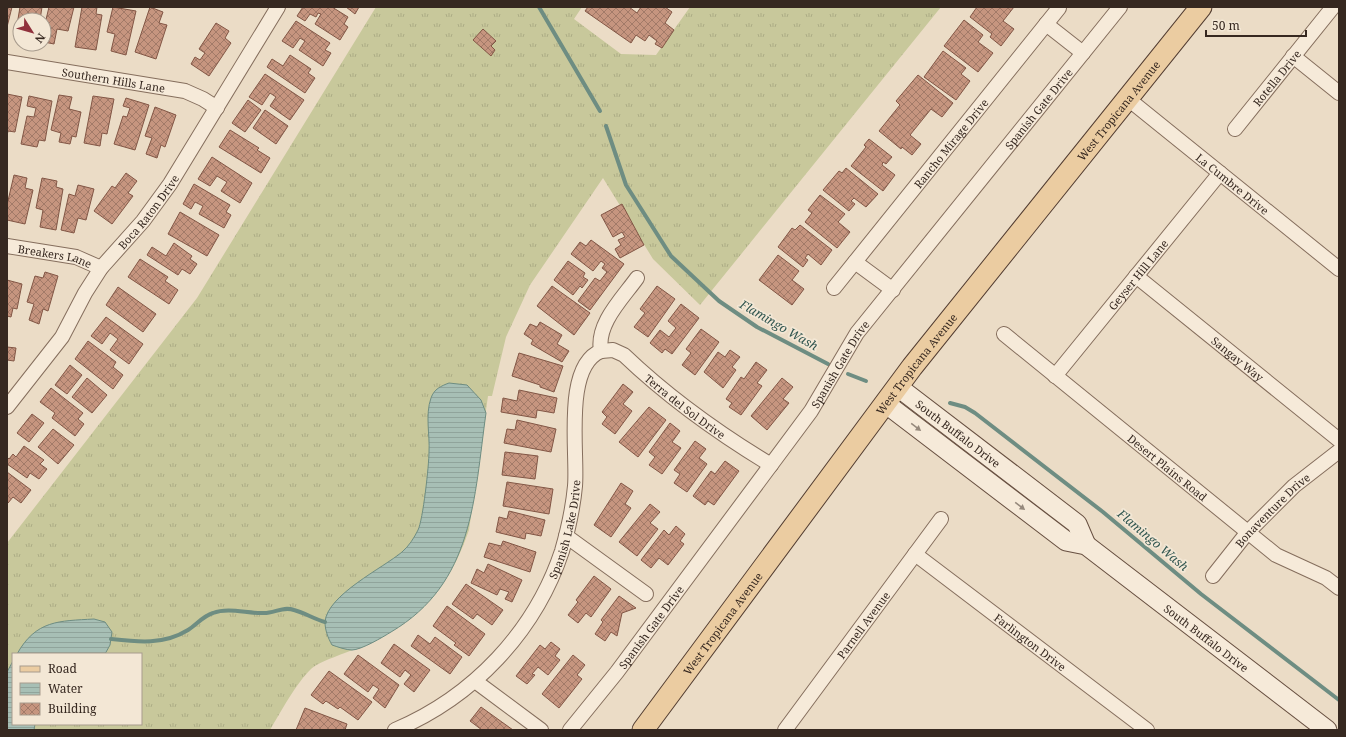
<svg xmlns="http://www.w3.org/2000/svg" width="1346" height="737" font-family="'Noto Serif',serif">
<defs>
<pattern id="grass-tufts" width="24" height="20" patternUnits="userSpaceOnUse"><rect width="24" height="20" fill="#c8c89b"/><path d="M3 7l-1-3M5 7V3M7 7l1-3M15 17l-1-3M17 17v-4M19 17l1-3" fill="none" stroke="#acac85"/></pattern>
<pattern id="water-rules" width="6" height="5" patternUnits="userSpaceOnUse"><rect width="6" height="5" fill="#a7bfb5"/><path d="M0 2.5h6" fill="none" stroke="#90a49b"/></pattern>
<pattern id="building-cross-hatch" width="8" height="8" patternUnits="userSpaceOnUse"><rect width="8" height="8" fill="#c6957f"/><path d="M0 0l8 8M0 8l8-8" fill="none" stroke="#a27a68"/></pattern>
</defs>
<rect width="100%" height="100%" fill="#ebdcc6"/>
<!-- grass -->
<path fill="url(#grass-tufts)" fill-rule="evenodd" d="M376,7h206l-8,12 47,35 35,1 34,-48h251l-241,298 -47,-46 -50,-81 -73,107 -24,52 -14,59h-4l-19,134c-21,61 -52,92 -111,118 -10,4 -40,14 -47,21 -14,13 -31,44 -41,61h-263v-187l190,-245zM13,654h128v70h-128z"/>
<!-- water -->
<g fill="url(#water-rules)" stroke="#6e8d82">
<path d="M449,383l18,2 14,15 5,13c-12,85 -12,170 -95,219 -8,5 -30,18 -39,18 -6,0 -14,-3 -20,-5 -4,-7 -7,-15 -7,-23 2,-27 58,-54 77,-70 7,-6 12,-14 16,-22 5,-10 11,-65 11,-78 1,-17 -4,-37 2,-54 3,-9 10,-12 18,-15z"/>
<path d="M94,619l11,3 7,10 -2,13 -5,9h-88c19,-34 42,-33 77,-35z"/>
<path d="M13,661v63h22l-1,6h-27v-58z"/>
</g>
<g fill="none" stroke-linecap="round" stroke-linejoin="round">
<!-- stream -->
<g stroke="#6e8d82" stroke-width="4">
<path d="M539,7l61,104"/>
<path d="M606,126l20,59 45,71 48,45 38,26 71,37"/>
<path d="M848,374l18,7"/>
<path d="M950,403l15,4 10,6 128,99 98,82 138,106"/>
<path d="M111,639c27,3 53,6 77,-9 8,-5 15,-14 25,-17 16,-6 35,1 51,0 11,0 19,-7 30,-3 11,3 20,9 31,12"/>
</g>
</g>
<!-- building -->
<g fill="url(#building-cross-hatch)" stroke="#825645">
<path d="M7,7h5l-5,20z"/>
<path d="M20,7h22l-2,13h-20v18l-5,-1z"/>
<path d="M49,7h25l-6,24 -11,-2 -3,15 -10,-2v-14z"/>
<path d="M82,7h15l-1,7 6,1 -6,35 -21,-3z"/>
<path d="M113,7l23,4 -10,44 -15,-4 4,-17 -8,-2z"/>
<path d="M150,7l13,5 -4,11 8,2 -11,34 -21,-7z"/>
<path d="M303,7h29l16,10 -4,7 4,3 -8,13 -25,-16 6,-10 -3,-1 -2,4 -6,-3 -5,7 -8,-5z"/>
<path d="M346,7h13l-4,7z"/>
<path d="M588,7h41l8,6 4,-6h24l7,5 -7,11 9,7 -12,18 -7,-4 2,-3 -8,-6 -4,6 -9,-6 -5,8 -46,-32z"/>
<path d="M977,7h37l-11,14 11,8 -13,17 -11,-9 2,-3 -22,-17z"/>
<path d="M964,20l19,15 -5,7 15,11 -15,19 -34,-26z"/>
<path d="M296,21l34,22 -5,7 6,3 -8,13 -24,-16 6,-9 -5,-3 -7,10 -11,-7z"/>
<path d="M216,23l13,8 -4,7 6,5 -22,33 -18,-12 4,-7 5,3 5,-7 -6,-4z"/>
<path d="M483,29l13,12 -5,5 4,4 -4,6 -18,-16z"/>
<path d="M943,51l23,17 -5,6 9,7 -14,19 -32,-23z"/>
<path d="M290,55l21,14 -3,4 7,5 -10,15 -38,-26 5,-8 11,7z"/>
<path d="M265,74l39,26 -14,20 -20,-14 6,-9 -6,-4 -8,12 -13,-8z"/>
<path d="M918,75l35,28 -11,14 -11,-8 -21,26 11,9 -9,11 -10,-8 -1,2 -22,-18 21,-26 -4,-4z"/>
<path d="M7,94l15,3 -7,35 -7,-1 -1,5z"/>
<path d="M59,95l13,2 -3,12 12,3 -5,25 -4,-1 -2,8 -11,-2 2,-9 -10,-3z"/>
<path d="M29,96l23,5 -7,40 -6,-1 -2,7 -16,-3 6,-28 7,1 2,-9 -9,-2z"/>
<path d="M93,96l21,3 -7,35 -5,-1 -2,13 -16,-3z"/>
<path d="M126,98l23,7 -14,45 -21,-6 9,-28 4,1 3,-9 -7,-2z"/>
<path d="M248,100l13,10 -16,22 -13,-9z"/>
<path d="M155,107l21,8 -11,32 -4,-2 -4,13 -11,-4 6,-16 -7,-2z"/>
<path d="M265,110l23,16 -12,18 -23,-16z"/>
<path d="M230,130l29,18 -2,2 13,8 -9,15 -42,-26z"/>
<path d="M869,139l23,18 -6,7 -3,-2 -1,3 13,10 -12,16 -32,-25 15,-19 -2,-2z"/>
<path d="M212,157l40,26 -12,20 -19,-12 6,-9 -10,-6 -7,10 -12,-7z"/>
<path d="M846,168l32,26 -12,13 -12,-9 -3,3 4,3 -6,7 -26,-21 16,-19 3,2z"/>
<path d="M126,173l11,8 -9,12 5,3 -21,28 -18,-13 18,-25 3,2z"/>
<path d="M14,175l13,3 -2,10 8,2 -8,34 -18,-4v-15z"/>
<path d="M42,178l15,3 -1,6 7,2 -7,41 -16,-3 3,-17 -7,-2z"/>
<path d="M194,184l36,21 -4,7 5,3 -7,13 -25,-14 4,-8 -8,-4 -4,7 -8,-5z"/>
<path d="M78,185l16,4 -8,31 -8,-2 -4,15 -13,-3 8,-36 6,2z"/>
<path d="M820,195l25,19 -7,8 12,10 -13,16 -32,-26 7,-9 -4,-3z"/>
<path d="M622,204l22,41 -24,13 -5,-9 6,-4 -3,-5 7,-3 -3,-5 -9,5 -12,-22z"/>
<path d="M180,212l39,23 -12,21 -39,-22z"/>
<path d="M800,225l32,25 -11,15 -13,-11 -3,4 3,2 -5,7 -25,-20 14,-19 3,2z"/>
<path d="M591,240l33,24 -34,46 -12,-9 17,-23 5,3 7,-9 -5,-4 3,-4 -4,-3 -8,10 -22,-17 9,-12 6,4z"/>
<path d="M174,243l18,13 -2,3 7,5 -7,10 -8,-5 -4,6 -31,-20 5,-8 14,9z"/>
<path d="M778,255l21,16 -7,9 12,9 -12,16 -33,-25z"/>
<path d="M140,259l28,18 -3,4 13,9 -9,14 -41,-27z"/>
<path d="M568,261l17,12 -2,4 5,3 -6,8 -2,-2 -7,9 -19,-15z"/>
<path d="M45,272l13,4 -10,35 -5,-2 -4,15 -10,-4 5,-16 -7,-2 8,-26 8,2z"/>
<path d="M7,280l15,4 -5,25 -4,-1 -2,9 -4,-1z"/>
<path d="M552,286l38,27 -16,22 -37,-29z"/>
<path d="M657,286l18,13 -27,38 -14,-10 11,-14 -5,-4z"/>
<path d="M118,287l38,27 -13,18 -37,-27z"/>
<path d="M681,304l18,14 -27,36 -7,-5 -3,4 -12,-10 10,-13 9,7 7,-9 -8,-7z"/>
<path d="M106,317l37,27 -14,20 -19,-14 8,-11 -8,-6 -8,11 -11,-8z"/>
<path d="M540,322l22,13 -5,9 12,7 -7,11 -31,-18 2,-4 -9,-6 6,-10 7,3z"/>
<path d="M701,329l18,13 -24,33 -13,-10 9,-12 -5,-4z"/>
<path d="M88,341l28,21 -3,5 10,8 -10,14 -38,-30z"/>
<path d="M7,347l9,1 -2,13 -7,-1z"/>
<path d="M730,350l10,7 -8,10 4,3 -13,18 -19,-16 14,-20 7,5z"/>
<path d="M519,353l44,13 -9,26 -14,-5v-2l-28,-9z"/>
<path d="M756,362l11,8 -10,13 5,3 -21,29 -12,-8 3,-4 -6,-4 15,-22 3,2z"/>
<path d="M70,365l12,10 -15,19 -12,-9z"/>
<path d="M87,378l20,17 -15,18 -20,-16z"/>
<path d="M782,378l11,9 -10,12 6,4 -22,27 -16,-14z"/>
<path d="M623,384l10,8 -10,12 9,7 -17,23 -13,-10 5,-7 -5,-5z"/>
<path d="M51,388l32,25 -5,6 6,5 -9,12 -23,-18 3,-5 -15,-11z"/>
<path d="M519,390l38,8 -3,15 -17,-3 -1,8 -35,-6 2,-14 14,3z"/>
<path d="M649,407l17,13 -28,37 -19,-15z"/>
<path d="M32,414l12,9 -15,19 -12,-9z"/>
<path d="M517,420l39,9 -5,23 -47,-9 3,-14 8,1z"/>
<path d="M670,423l10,8 -8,11 9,6 -19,26 -13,-9 6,-8 -6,-5z"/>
<path d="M53,429l21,16 -16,19 -20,-17z"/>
<path d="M695,441l11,8 -7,9 8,6 -20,28 -13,-9 6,-9 -6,-4z"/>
<path d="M24,446l20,14 -4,4 7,5 -8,10 -9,-6 -3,5 -20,-14v-7l2,2 4,-5 3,3z"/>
<path d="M505,452l33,4 -3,23 -33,-4z"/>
<path d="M725,461l14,10 -25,34 -6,-4 -3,4 -12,-9 18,-25 4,3z"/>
<path d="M7,472l24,18 -10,13 -8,-6 -5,6 -1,-1z"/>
<path d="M507,482l46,7 -4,25 -46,-8z"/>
<path d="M621,483l12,8 -8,13 6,4 -20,29 -17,-12z"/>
<path d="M650,504l10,8 -10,11 8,6 -21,27 -18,-14z"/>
<path d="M509,511l36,9 -4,16 -15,-3 -1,6 -29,-7 3,-15 8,2z"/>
<path d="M676,526l9,8 -5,7 4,3 -16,21 -9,-7 -8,10 -10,-8 23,-30 5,5z"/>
<path d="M503,541l33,11 -6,20 -46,-15 5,-14 12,3z"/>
<path d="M488,564l34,16 -10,22 -7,-3 4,-7 -9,-3 -3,6 -26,-12 6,-14 7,4z"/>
<path d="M594,576l17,13 -20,28 -5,-4 -8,10 -10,-8 10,-13 -2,-2z"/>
<path d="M466,584l37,26 -11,15 -15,-11 -4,5 -21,-15z"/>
<path d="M619,596l17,12 -14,5 -5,23 -6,-4 -6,9 -10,-7 8,-12 -2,-2z"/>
<path d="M447,606l38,28 -16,22 -15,-11 2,-2 -23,-17z"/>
<path d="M418,635l12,9 5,-7 27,20 -12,17 -39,-28z"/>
<path d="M551,642l9,7 -5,7 5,4 -12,15 -10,-8 -6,7 3,1 -8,9 -11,-8 24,-31 5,4z"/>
<path d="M394,644l36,26 -16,22 -10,-8 7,-9 -6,-5 -5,7 -19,-14z"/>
<path d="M358,655l41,30 -14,23 -12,-10 6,-9 -6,-4 -5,7 -24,-18z"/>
<path d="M573,655l12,10 -8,10 5,4 -23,29 -17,-14z"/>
<path d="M329,671l43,31 -14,18 -18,-13 -2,2 -12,-8 -3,3 -12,-9z"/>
<path d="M481,707l32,23h-31l-12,-9z"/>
<path d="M305,708l42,16 -2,6h-49z"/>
</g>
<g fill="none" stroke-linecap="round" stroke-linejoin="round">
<defs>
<g id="street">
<path d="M1046,24l37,29"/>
<path d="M1293,56l46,37"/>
<path id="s1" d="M7,62l178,29 18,8 14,9"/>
<path id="s2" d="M1127,98l212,171"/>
<path id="s3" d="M1235,129l98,-122"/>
<path id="s4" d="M7,246l69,11 25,11"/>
<path d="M855,262l38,28"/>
<path id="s5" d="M1136,276l203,164"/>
<path id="s6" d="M834,288l225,-280"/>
<path id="s7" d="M1004,334l272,221 50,23 13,10"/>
<path id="s8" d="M601,351l12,-1 11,5c45,43 94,78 147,110"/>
<path id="s9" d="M1055,376l165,-203"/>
<path id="s10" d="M7,407l55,-70 23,-44 16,-25 42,-47 27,-37 108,-177"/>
<path d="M566,536l80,58"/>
<path id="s11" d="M915,554l232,176"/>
<path id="s12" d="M1213,576l34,-43 47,-47 45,-35"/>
<path d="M475,681l66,49"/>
<path id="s13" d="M395,730c78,-33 140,-98 167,-179 6,-21 11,-43 13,-65 3,-33 -12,-120 26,-135 -5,-27 21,-52 36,-73"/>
<path id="s14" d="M570,730l47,-58 194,-261 46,-78 263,-326"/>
<path id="s15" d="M785,730l156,-211"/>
</g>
<g id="secondary">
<path id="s16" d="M898,387l179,137 9,21"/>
<path id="s17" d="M885,403l181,138 20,4 241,185"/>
</g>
<g id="primary">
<path id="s18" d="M643,730l269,-363 289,-360"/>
</g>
</defs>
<!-- street casing -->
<use href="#street" stroke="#856e5d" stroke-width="16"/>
<!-- secondary casing -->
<use href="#secondary" stroke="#674f40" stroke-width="21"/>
<!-- primary casing -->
<use href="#primary" stroke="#533d31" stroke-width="23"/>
<!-- street -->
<use href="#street" stroke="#f6ead9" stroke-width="14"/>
<!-- secondary -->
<use href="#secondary" stroke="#f6ead9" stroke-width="19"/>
<!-- primary -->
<use href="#primary" stroke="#ebcca1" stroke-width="21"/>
</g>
<!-- one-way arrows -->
<defs><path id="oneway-solid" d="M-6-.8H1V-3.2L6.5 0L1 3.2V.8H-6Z"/></defs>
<g fill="#96897c">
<use href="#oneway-solid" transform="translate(916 427) rotate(37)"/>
<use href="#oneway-solid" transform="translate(1020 506) rotate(37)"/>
</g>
<g text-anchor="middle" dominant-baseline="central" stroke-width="3.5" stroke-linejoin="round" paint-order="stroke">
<!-- street labels -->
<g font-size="11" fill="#362820" stroke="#f3e7d5">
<text stroke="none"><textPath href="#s3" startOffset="66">Rotella Drive</textPath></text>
<text stroke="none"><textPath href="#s1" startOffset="108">Southern Hills Lane</textPath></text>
<text stroke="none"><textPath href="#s14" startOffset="779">Spanish Gate Drive</textPath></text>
<text stroke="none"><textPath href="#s18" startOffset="781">West Tropicana Avenue</textPath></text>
<text stroke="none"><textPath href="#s6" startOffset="186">Rancho Mirage Drive</textPath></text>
<text stroke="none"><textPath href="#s2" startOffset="136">La Cumbre Drive</textPath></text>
<text stroke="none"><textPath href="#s10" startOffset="242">Boca Raton Drive</textPath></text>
<text stroke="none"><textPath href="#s4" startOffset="49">Breakers Lane</textPath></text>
<text stroke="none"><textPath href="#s9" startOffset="131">Geyser Hill Lane</textPath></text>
<text stroke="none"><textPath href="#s5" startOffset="131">Sangay Way</textPath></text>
<text stroke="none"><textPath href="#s18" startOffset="457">West Tropicana Avenue</textPath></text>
<text stroke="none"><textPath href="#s14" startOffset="455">Spanish Gate Drive</textPath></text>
<text stroke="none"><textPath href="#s8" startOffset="104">Terra del Sol Drive</textPath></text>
<text stroke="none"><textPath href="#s16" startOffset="76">South Buffalo Drive</textPath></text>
<text stroke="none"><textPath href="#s7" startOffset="211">Desert Plains Road</textPath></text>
<text stroke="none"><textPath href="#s12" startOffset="89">Bonaventure Drive</textPath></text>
<text stroke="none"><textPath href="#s13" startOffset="274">Spanish Lake Drive</textPath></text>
<text stroke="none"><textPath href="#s18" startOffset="133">West Tropicana Avenue</textPath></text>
<text stroke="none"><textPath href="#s15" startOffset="131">Parnell Avenue</textPath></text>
<text stroke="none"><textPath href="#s14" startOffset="131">Spanish Gate Drive</textPath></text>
<text stroke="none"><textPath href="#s17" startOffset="400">South Buffalo Drive</textPath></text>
<text stroke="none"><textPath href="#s11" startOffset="145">Farlington Drive</textPath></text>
</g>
<!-- water labels -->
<g font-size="12" font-style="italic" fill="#30554f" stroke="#f3e7d5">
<text transform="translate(779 325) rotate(30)">Flamingo Wash</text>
<text transform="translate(1153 540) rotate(40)">Flamingo Wash</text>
</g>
</g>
<!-- border -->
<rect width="1346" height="737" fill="none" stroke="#362820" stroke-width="16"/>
<!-- legend -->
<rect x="12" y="653" width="130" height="72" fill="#f3e7d5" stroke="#a79b8d"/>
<rect x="20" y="666" width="20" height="6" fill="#ebcca1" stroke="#a79b8d"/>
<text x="48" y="673" font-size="12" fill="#362820">Road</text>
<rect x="20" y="683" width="20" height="12" fill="url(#water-rules)" stroke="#a79b8d"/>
<text x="48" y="693" font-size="12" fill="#362820">Water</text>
<rect x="20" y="703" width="20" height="12" fill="url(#building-cross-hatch)" stroke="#a79b8d"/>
<text x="48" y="713" font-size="12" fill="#362820">Building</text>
<!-- north arrow -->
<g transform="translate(32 32) rotate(127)"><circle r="19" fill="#f3e7d5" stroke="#a79b8d"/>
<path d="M0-3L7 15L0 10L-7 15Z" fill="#90313c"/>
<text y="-6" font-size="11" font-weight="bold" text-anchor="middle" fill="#362820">N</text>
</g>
<!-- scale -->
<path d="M1206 30v6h100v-6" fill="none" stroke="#362820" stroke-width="2"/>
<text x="1212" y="30" font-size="12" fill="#362820" stroke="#f3e7d5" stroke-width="3" paint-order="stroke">50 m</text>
</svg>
